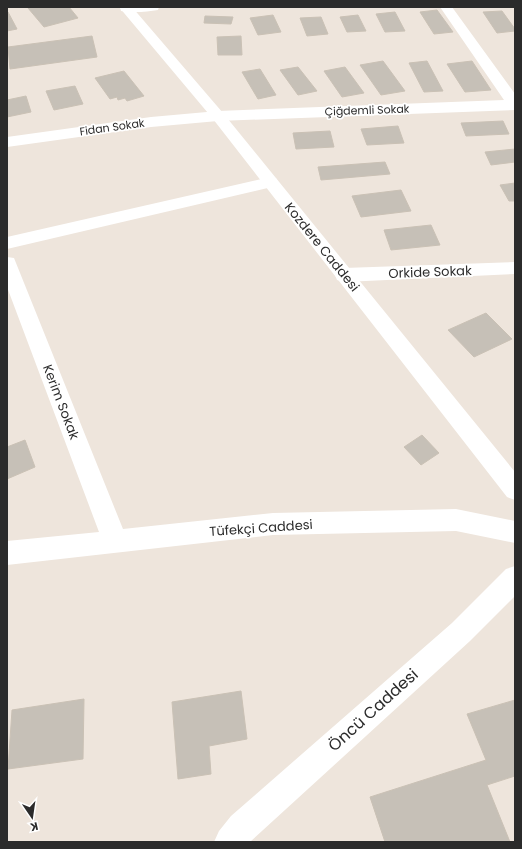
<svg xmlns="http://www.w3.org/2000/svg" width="522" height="849" font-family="Poppins,sans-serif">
<rect width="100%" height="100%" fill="#eee5dc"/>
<!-- building -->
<g fill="#c6c0b7" stroke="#cac1b5">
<path d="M32,7h37l9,11 -34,9 -16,-19z"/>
<path d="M437,10l16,22 -19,2 -14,-22z"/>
<path d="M502,11l13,18v2l-18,2 -14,-21z"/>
<path d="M8,12l9,17 -10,2v-18z"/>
<path d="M395,12l10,19 -20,1 -9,-18z"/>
<path d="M273,15l8,17 -23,3 -8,-17z"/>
<path d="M358,15l8,16 -19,1 -7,-15z"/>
<path d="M205,16l28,1 -2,7 -27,-1z"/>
<path d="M321,17l7,17 -21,2 -7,-18z"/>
<path d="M92,36l5,21 -87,12 -2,-22z"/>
<path d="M241,36l1,19h-24l-1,-18z"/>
<path d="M383,61l22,30 -24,4 -21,-30z"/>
<path d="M427,61l16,30 -19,1 -15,-29z"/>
<path d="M472,61l19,29 -26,2 -18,-28z"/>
<path d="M298,67l19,24 -19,4 -18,-25z"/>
<path d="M345,67l19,26 -22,4 -18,-26z"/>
<path d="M260,69l16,26 -18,4 -16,-27z"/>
<path d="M124,71l20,25 -17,5 -2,-3 -7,2 -1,-3 -7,2 -15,-21z"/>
<path d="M75,86l8,18 -29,6 -8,-19z"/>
<path d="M26,96l5,16 -24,5v-17z"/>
<path d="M503,121l6,13 -43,2 -5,-13z"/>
<path d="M398,126l6,17 -37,2 -6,-16z"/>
<path d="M330,131l4,16 -38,2 -3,-16z"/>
<path d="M515,149v13l-24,3 -6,-13z"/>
<path d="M385,162l5,12 -69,6 -3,-13z"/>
<path d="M515,183v18h-6l-9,-16z"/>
<path d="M401,190l10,21 -50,6 -9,-21z"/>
<path d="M431,225l9,20 -49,5 -7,-20z"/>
<path d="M486,313l26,26 -38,18 -26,-27z"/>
<path d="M422,435l17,18 -18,12 -17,-18z"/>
<path d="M25,440l10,27 -28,12v-32z"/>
<path d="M241,691l6,48 -38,7 2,28 -33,5 -6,-77z"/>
<path d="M84,699l-1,60 -75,10 4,-59z"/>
<path d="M515,700v76l-28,9 23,57h-125l-15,-45 116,-37 -19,-46z"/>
</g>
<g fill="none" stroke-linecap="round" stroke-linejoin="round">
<!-- minor -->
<g fill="#fff" fill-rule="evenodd">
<path d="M120,7h39l-1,3c-11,2 -26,3 -37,1z"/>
<path d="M440,7h12l63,87v16l-297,11 -67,6 -144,20v-10l144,-20 67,-6 286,-11z"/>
<path d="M270,177l6,1 2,4 -2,4 -269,63v-12z"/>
<path d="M7,257l7,1 2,5 107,266 150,-16 183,-4 59,12v22l-59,-12 -183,4 -266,30v-24l92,-9 -92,-245z"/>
<path d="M515,262v12l-171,8 -7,-2 -2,-5 2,-5 7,-2z"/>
</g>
<!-- tertiary -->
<g fill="#fff" fill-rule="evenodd">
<path d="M119,7h13l91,106 292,359v28l-8,-3 -294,-378z"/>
<path d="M515,566v30l-45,45 -220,201h-36l5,-11 12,-15 221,-193 54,-54z"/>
</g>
</g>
<g text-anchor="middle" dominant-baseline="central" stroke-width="3.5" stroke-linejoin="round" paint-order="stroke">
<!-- far-street labels -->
<g font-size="11" fill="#2b2b2b" stroke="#fff">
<text transform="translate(367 110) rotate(-2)">Çiğdemli Sokak</text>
<text transform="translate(112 127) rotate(-8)">Fidan Sokak</text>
</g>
<!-- street labels -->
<g font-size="13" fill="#2b2b2b" stroke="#fff">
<text transform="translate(322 247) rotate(51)">Kozdere Caddesi</text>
<text transform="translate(430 272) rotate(-2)">Orkide Sokak</text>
<text transform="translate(61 402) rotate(69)">Kerim Sokak</text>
<text transform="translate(261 528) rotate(-4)">Tüfekçi Caddesi</text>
</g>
<!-- near-street labels -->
<g font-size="16" fill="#2b2b2b" stroke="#fff">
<text transform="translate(373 710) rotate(-42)">Öncü Caddesi</text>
</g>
</g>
<!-- border -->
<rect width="522" height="849" fill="none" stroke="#2b2b2b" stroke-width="16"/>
<!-- north arrow -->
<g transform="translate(32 817) rotate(167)" stroke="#ffffff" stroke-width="3" paint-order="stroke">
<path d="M0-3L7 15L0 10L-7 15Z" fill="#2b2b2b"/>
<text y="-6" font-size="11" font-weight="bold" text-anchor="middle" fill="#2b2b2b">K</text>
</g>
</svg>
